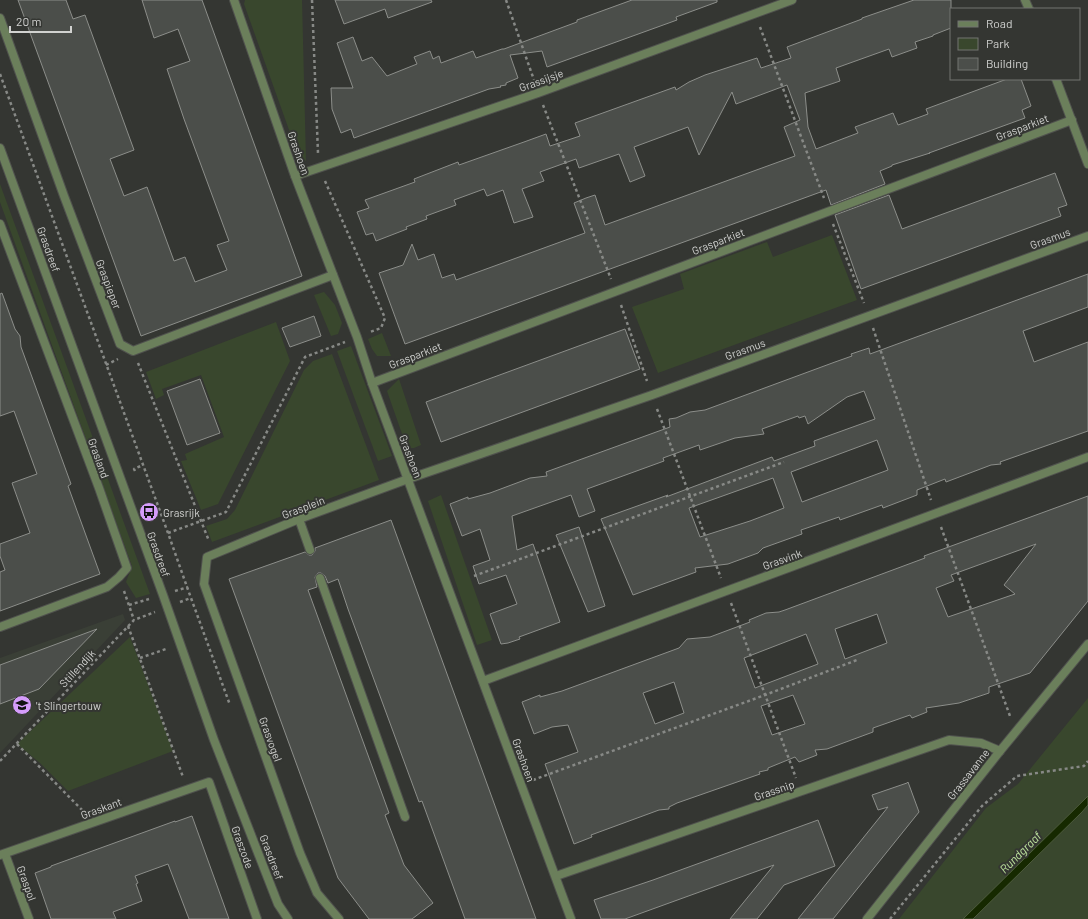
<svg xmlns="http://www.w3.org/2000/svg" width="1088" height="919" font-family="Barlow,sans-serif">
<rect width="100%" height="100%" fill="#343632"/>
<!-- built -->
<path fill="#3a3f36" d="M123,614l2,6 -125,133v-95z"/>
<!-- green -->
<g fill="#39472d">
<path d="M245,0h57l4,161 -8,-6 -54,-151z"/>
<path d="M0,184l150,410 -14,4 -10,-16 6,-16 -132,-364z"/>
<path d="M832,235l25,65 -199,73 -26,-66 52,-18 -4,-15 87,-32 6,15z"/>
<path d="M324,292l11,13 7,18 -4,11 -7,2 -17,-41z"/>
<path d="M276,322l14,39 -72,143 -17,6 -20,-49 6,-1 -2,-6 39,-17 -23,-62 -39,14 2,6 -8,4 -10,-27z"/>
<path d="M382,333l9,23h-14l-5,-7 -4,-10z"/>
<path d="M351,346l41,110 -14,5 -41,-110z"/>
<path d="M332,354l47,126 -167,62 -6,-16 21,-7 8,-9 69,-140 9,-9z"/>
<path d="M399,379l22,66 -7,3h-7l-20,-57z"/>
<path d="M441,495l51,145 -15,5 -49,-144z"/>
<path d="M130,637l43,114 -105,40 -28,-28 -23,-19z"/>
<path d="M1088,698v221h-189l87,-111 32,-24z"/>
</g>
<!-- water -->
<path fill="#162900" stroke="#4e5c3e" d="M1088,796v9l-6,7 -109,107h-10z"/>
<!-- building -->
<g fill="#4b4e4a" stroke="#8c8e8a" fill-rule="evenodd">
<path d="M18,0h48l7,19 12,-4 49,135 -24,9 14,37 23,-9 27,74 11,-4 10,25 32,-12 -10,-25 12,-4 -45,-122 -17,-50 23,-8 -12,-32 -24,9 -12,-38h60l100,276 -161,60z"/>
<path d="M335,0h96l1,2 -44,16 -3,-9 -41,15z"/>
<path d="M632,0h85v2l-41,15 1,3 -130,47 -5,-16 -32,4 8,23 -12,5v2l-6,1 1,1 -12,2 -135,49 -3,-9 -10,4 -9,-24 -1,-21h22l-16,-45 16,-6 9,24 10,-4 15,19 30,-12 -3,-7 16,-6 3,8 6,-3 2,7 32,-12 3,7 26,-9h2l73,-27v-2z"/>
<path d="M914,0h37v28l-18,7v1l-18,6 2,6 -25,9 -3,-8 -53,19 4,13 -35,12 3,34 8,22 42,-16 -3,-6 38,-14 5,12 30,-11 -2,-5 81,-30h14l10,27 -9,4 3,8 -96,35h1l-38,12v1l-12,5 5,13 -54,21 -5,-15 -421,154 -26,-71 24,-8 9,-21 6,16 16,-6 8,24 12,-4 2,6 129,-47 -11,-30 12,-5 9,-3 10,30 190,-69 -11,-29 16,-7 -13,-35 -51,19 -4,-12 -33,63 -11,-28 -54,20 11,29 -15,6 -11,-28 -40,14 -3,-9 -36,13 4,9 -22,8 11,28 -19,6 -11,-33 -16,6 -3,-7 -30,11 2,5 -30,11 1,3 -21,8 1,2 -31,12 -3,-8 -7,2 -9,-23 12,-4 -4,-8 50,-18 -1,-3 44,-17 1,3 65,-23 22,-8 4,12 30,-10 -5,-13 100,-36 1,3 13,-8 16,-7 52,-17 4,10 30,-10 -4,-11 75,-28v-1z"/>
<path d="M1055,173l12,32 -9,3 3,8 -200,73 -26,-74 54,-20 13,34z"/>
<path d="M1088,274v33l-65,24 11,31 54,-20v89l-88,31 1,2 -10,1 -45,17 -1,-3 -28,11v5l-34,13 -1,-3 -42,15 -1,-3 -38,13 1,4 -39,14 -5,5 -30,11 -33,4 1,4 -63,23 -32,-76 67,-24 -2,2 106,-40 2,4 41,-15 -1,-5 61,-22 -11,-28 -17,6 -39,27 -3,-8 -6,2 -1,-2 -36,13 2,5 -29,4 -35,12 -1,-5 -36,13 1,3 -77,28 8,22 -16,6 -8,-22 -59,21 5,34 16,-6 27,78 -41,15 1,2 -12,4 -7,1 -11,-30 27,-10 -11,-29 -27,9 -6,-18 17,-6 -10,-31 -18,7 -12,-32 18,-7v2l22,-6 40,-15 17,-2 -1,-4 124,-45 -1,-8 7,-1 14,-6 15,-2 130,-48 17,-6 -1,-2 18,-6 1,6zM877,440l11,30 -86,32 -11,-30zM773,478l11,30 -34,13 -50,16 -11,-29z"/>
<path d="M2,293l13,36 5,7 1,11 50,137 -3,2 32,88 -100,37v-39l5,-2 -5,-14v-12l30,-11 -18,-50 25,-9 -23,-63 -14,5v-122z"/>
<path d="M314,316l7,20 -31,11 -8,-19z"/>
<path d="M625,329l15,40 -199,73 -15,-40z"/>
<path d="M200,379l20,54 -33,12 -20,-54z"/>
<path d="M1088,496v105l-58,72 -41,14v6l-30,10 -33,5 1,4 -15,6 -2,-3 -37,13v4l-46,17 -12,1 2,5 -18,7 -4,-5 -27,11v2l-9,2 1,2 -83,29 -8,4v2l-10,1 -68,25 1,2 -18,7 -29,-80 33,-12 -10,-27 -16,2 -18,7 -12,-32 18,-7v2l22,-6 117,-43 8,-9 23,-2 40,-15 -1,-2 17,-7 13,-1 6,-2 140,-52 -1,-2zM1036,544l-32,41 11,9 -67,23 -12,-29 18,-7 -3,-6zM877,614l10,29 -42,16 -10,-30zM806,634l12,30 -63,24 -11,-30zM674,682l10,31 -29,11 -12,-31zM793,695l12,29 -33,11 -11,-29z"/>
<path d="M391,520l91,250 54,149h-71l-43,-118 -3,1 -71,-193 -10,-30 -10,4 -3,-7 -4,-3h-3l-3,4 2,10 -9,3 81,223 -4,2 19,50 29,38 -21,16h-43l-31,-41 -51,-140 -58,-159 76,-27 4,3h3l3,-4v-3z"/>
<path d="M579,527l26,79 -17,6 -32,-77z"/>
<path d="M97,629l-58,60 -39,15v-39z"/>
<path d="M908,782l11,30 -86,107h-35l90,-112 -10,3 -6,-15 35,-12z"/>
<path d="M192,816l37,103h-40l-21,-55 -33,12 3,7 -2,1 6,17 -29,11 3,7h-65l-16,-46 16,-6v-1l124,-45v1z"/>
<path d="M818,820l17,46 -51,19 -27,34h-27l44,-54 -149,54h-24l-7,-19 59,-20z"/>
</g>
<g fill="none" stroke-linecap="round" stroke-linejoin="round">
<defs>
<g id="service">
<path d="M0,148l163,447 51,145 64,164 10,15"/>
<path d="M299,519l11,31"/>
<path d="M320,578l85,239"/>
</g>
<g id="minor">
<path d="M234,0l61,176 62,161 15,46 199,536"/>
<path d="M0,18l64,178 56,148 13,7 200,-76"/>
<path d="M295,176l243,-83 254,-93"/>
<path d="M0,224l99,264 28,80 -8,9 -12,10 -107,40"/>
<path d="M372,383l700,-263"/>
<path d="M483,681l605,-224"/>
<path d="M5,854l24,65"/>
<path d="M0,855l209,-73 48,137"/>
<path d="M556,876l393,-136 32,3 19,8"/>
<path d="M339,919l-22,-26 -17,-40 -96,-269 3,-27 92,-38 109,-40 244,-84 436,-159"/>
</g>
<g id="tertiary">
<path d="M1025,0l4,9"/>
<path d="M1056,79l32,85"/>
<path d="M867,919l133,-168 88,-107"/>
</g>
</defs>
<!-- service casing -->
<use href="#service" stroke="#50524e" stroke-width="10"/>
<!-- minor casing -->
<use href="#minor" stroke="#50524e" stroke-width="10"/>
<!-- tertiary casing -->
<use href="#tertiary" stroke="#50524e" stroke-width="10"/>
<!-- path -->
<g stroke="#878986" stroke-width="2.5" stroke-dasharray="3 3" stroke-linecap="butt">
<path d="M312,0l6,153"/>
<path d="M506,0l28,80"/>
<path d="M760,27l64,171"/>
<path d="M0,74l168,459 19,54 43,118"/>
<path d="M543,105l68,174"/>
<path d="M325,181l60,137 -4,10 -11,4"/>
<path d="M833,224l31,79"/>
<path d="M621,305l26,76"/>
<path d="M873,328l58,172"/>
<path d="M138,363l71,178"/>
<path d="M106,365l12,-6"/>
<path d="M657,409l64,169"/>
<path d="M135,471l-1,-2 9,-4"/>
<path d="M941,527l69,189"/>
<path d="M168,533l58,-21 79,-155 40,-15"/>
<path d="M474,576l310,-114"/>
<path d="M124,591l10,29"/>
<path d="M175,591l13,-4"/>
<path d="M180,602l11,-4"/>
<path d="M731,603l65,175"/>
<path d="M129,605l20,-6"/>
<path d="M128,626l55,151"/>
<path d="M140,658l26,-9 1,1"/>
<path d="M17,744l67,68"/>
<path d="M0,761l134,-141 21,-8"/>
<path d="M533,780l232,-85 92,-35"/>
<path d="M890,919l92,-113 35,-30 67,-10 4,-5"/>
</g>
<!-- service -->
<use href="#service" stroke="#6b7f5b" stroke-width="8"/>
<!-- minor -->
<use href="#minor" stroke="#6b7f5b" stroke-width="8"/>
<!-- tertiary -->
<use href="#tertiary" stroke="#6b7f5b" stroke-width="8"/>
</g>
<!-- icons -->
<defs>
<symbol id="bus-disc" viewBox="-11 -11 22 22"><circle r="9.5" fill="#d59cfb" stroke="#343632"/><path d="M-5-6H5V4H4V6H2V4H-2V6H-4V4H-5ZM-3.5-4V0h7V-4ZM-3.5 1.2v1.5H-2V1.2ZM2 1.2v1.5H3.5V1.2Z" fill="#111"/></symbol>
<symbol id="school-disc" viewBox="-11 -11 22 22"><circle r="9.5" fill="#d59cfb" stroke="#343632"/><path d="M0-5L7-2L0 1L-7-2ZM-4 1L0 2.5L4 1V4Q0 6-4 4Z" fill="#111"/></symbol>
</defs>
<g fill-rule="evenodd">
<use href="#bus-disc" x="138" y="501" width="22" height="22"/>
<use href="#school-disc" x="11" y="694" width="22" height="22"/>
</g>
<g text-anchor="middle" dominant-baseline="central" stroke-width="4" stroke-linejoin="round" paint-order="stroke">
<!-- street labels -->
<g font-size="11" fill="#d1d2d0" stroke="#343632">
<text transform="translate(541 80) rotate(-20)">Grassijsje</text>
<text transform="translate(1022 127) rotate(-21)">Grasparkiet</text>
<text transform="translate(299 153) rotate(71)">Grashoen</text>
<text transform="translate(1050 238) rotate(-20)">Grasmus</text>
<text transform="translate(718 241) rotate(-21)">Grasparkiet</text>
<text transform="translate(49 249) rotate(70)">Grasdreef</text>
<text transform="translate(109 284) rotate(69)">Graspieper</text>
<text transform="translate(745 349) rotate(-20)">Grasmus</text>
<text transform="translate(415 355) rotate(-21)">Grasparkiet</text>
<text transform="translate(411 456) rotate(69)">Grashoen</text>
<text transform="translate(99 458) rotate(70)">Grasland</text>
<text transform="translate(303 507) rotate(-21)">Grasplein</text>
<text transform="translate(159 554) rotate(70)">Grasdreef</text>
<text transform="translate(782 559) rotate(-20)">Grasvink</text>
<text transform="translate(77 668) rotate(-47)">Stillendijk</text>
<text transform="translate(271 739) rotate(70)">Grasvogel</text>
<text transform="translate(524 760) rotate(70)">Grashoen</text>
<text transform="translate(968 774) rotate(-52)">Grassavanne</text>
<text transform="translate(774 790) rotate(-19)">Grassnip</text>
<text transform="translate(101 808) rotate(-20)">Graskant</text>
<text transform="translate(243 847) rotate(70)">Graszode</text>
<text transform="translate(272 857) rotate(69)">Grasdreef</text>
<text transform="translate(27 883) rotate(70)">Graspol</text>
</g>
<!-- poi labels -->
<g font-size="11" fill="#d1d2d0" stroke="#343632" text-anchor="start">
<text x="163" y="512">Grasrijk</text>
<text x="36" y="705">'t Slingertouw</text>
</g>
<!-- water labels -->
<g font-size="12" font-style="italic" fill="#bde39d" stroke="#343632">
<text transform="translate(1020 852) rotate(-45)">Rundgraaf</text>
</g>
</g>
<!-- legend -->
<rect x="950" y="8" width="130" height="72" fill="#343632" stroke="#737471"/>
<rect x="958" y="21" width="20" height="6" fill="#6b7f5b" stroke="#737471"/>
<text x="986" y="28" font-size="12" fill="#d1d2d0">Road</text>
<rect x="958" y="38" width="20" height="12" fill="#39472d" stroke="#737471"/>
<text x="986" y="48" font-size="12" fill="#d1d2d0">Park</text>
<rect x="958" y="58" width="20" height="12" fill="#4b4e4a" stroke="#737471"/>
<text x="986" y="68" font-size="12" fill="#d1d2d0">Building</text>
<!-- scale -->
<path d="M10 26v6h61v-6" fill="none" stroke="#d1d2d0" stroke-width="2"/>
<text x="16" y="26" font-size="12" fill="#d1d2d0" stroke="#343632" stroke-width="3" paint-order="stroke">20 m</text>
</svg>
